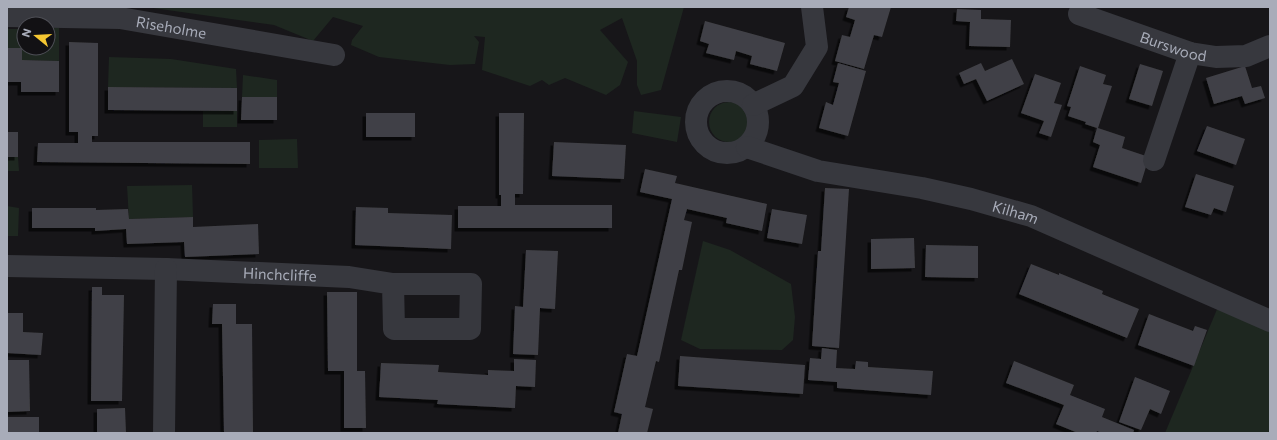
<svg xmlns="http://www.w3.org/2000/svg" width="1277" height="440" font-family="Commissioner,sans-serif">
<defs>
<filter id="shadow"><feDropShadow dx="-3.5" dy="3.5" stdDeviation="0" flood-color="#0009"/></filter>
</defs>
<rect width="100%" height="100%" fill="#171619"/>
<!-- green -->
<g fill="#1e2720">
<path d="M146,7h538l-23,83 -20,5 -4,-10v-24l-15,-43 -22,12 28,32 -8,23 -14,10 -41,-17 -16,7 -7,-5 -12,6 -48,-16 3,-33 -11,-1 5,6 -4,22 -25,1 -71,-8 -28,-12 1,-5 11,-14 -30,-9 -20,24 -39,-16z"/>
<path d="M48,28h11v33l-37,-1 -15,-12v-19h17v19h24z"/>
<path d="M109,57l62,2 65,10 1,19 -129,-1z"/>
<path d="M243,75l34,5v17h-35z"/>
<circle cx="729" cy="122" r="20"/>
<rect x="203" y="111" width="34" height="16"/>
<path d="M634,111l47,6 -4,25 -45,-9z"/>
<path d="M297,139l1,29h-39v-28z"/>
<path d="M7,157h11l1,14h-12z"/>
<path d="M192,185l1,32 -64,2 -2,-33z"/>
<path d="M7,206l12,2 -1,28h-11z"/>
<path d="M703,241l27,9 61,34 4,33 -2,23 -11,10 -82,-1 -19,-9z"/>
<path d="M1218,307l52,23v103h-105z"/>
</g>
<!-- building -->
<g fill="#414146" filter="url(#shadow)">
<path d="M849,7h42l-9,30 -8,-2 -10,34 -29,-8 7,-26 8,2 5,-17 -9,-3z"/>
<path d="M957,9l24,1v9l30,1 -1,27 -41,-1 1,-24 -14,-1z"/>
<path d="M705,21l80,22 -8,28 -27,-7 2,-8 -16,-5 -2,9 -28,-7 3,-9 -9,-3z"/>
<path d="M69,42l29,1v93h-6v6h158v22l-213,-2 1,-19h40v-11h-9z"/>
<path d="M7,48h15v12l37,1v31h-38v-10h-14z"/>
<path d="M1012,59l12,25 -37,17 -11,-22 -12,5 -5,-11 22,-10 4,8z"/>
<path d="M838,63l28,8 -18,65 -29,-8 7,-26 7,3 6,-22 -6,-1z"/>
<path d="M1140,64l23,7 -11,35 -23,-7z"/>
<path d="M1080,66l26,9 -3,9 9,2 -14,42 27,9 -3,11 27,9 -8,26 -48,-16 7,-22 -7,-3 4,-14 -12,-4 1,-2 -18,-6 3,-9 -4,-1z"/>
<path d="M1245,66l7,22 9,-2 4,12 -20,6 -3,-8 -28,8 -8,-26z"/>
<path d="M1035,74l26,9 -7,20 8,2 -11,32 -12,-4 5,-12 -23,-8z"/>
<path d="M108,87l129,1v23l-129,-1z"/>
<path d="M242,97h35v23h-36z"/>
<rect x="366" y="113" width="49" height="24"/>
<path d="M499,113h25l-1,81h-8v11h97v23h-154v-22h43v-11h-2z"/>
<path d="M1207,126l38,13 -9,26 -39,-14z"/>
<rect x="7" y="132" width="11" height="25"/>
<path d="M554,142l72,3 -2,34 -72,-3z"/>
<path d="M645,169l32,7 -2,7 92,21 -5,27 -36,-8 1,-5 -40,-9 -3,11 8,2 -10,48h-3l-20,92 -3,-1 -11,46 8,2 -6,24h-29l4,-19 -8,-2 13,-58 10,2 35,-157 -32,-7z"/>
<path d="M1196,174l38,12 -8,26 -12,-4 -3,7 -26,-8z"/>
<path d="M825,188l24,1 -10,159 -27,-2 6,-95h3z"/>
<path d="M356,207l32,1v5l64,2 -1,34 -96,-4z"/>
<path d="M32,208h64v2l32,-1 1,10 64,-2v10l65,-3 1,30 -74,3 -1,-15 -57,2 -1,-15 -31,2v-3h-63z"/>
<path d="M772,209l35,6 -5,29 -35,-6z"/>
<path d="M914,238l1,30 -44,1v-30z"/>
<path d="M926,245l52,1v32l-53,-1z"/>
<path d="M526,250l32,1 -3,58 -15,-1 -2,47 -25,-1 2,-48 8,1z"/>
<path d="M1031,264l28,11v-2l44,18 -1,3 37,15 -12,29 -108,-44z"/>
<path d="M92,287h10v8h22l-2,106h-31z"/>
<path d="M327,292h30v79h8l1,57h-22v-57h-16z"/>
<path d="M213,304h23v20h16l1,109h-29l-2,-109h-10z"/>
<path d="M7,313h16v19l20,1 -2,22 -34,-2z"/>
<path d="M1149,314l44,17 2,-5 12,4 -13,36 -56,-21z"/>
<path d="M822,348l15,2 -1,18 19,1 1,-8 12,1v5l65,4 -2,24 -94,-7v-6l-29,-2 2,-22 11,1z"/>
<path d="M680,356l125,9 -2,29 -125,-8z"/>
<path d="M514,359l22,1 -1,27 -19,-1 -1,22 -78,-4 1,-4 -59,-3 2,-34 58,2 -1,7 50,3v-5l26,1z"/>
<path d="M7,360h22l1,51 -23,1z"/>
<path d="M1014,361l60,24 -4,10 35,14 -3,8 32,13 -1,3h-31l-5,-2 -1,2h-18l-22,-9 8,-19 -58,-22z"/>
<path d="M1135,377l35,14 -9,23 -11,-5 -9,21 -22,-8z"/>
<path d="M125,408l1,25h-29v-24z"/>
<rect x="7" y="417" width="32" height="16"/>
</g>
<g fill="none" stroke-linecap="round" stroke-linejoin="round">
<!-- minor -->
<g stroke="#37383e" stroke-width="22">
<path id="s1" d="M1079,14l111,39 26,4 30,-1 24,-10"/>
<path id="s2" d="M7,16l113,2 214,37"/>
<circle cx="727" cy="122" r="31"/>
<path d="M753,105l40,-19 24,-39 -5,-40"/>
<path id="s3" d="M747,147l71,24 104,17 49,11 60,17 239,105"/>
<path d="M1154,160l36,-107"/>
<path id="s4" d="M7,266l159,3 183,8 44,7h78l-1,45h-76l-1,-45"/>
<path d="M164,433l2,-164"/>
</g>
</g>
<g text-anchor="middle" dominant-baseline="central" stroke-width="3" stroke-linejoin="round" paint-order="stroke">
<!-- street labels -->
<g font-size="15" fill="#a8acb9" stroke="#121114">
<text stroke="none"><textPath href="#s2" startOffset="165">Riseholme</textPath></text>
<text stroke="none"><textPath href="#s1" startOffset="100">Burswood</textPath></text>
<text stroke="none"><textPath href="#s3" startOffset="277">Kilham</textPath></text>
<text stroke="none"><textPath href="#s4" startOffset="273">Hinchcliffe</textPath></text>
</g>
</g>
<!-- border -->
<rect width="1277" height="440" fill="none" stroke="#a8acb9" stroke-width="16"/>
<!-- north arrow -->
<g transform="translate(36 36) rotate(288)"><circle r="19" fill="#121114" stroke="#4e4f56"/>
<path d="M0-3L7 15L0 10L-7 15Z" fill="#f5c732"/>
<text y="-6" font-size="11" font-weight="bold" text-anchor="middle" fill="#a8acb9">N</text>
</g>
</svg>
